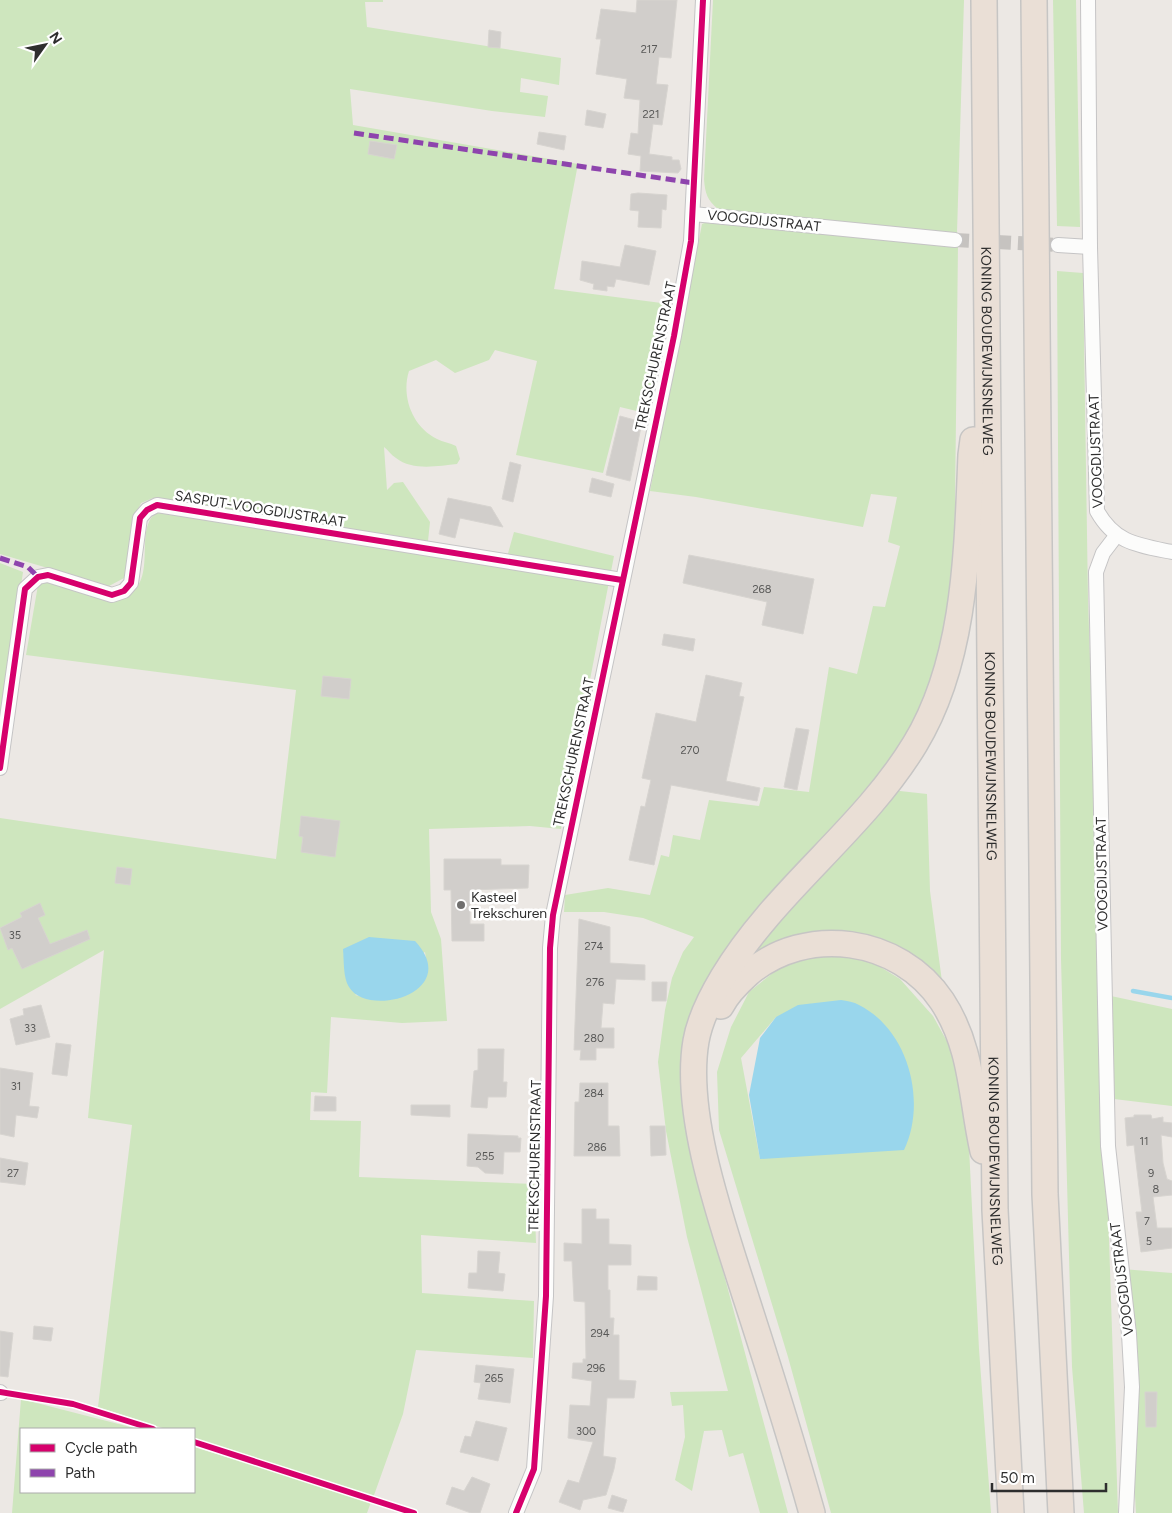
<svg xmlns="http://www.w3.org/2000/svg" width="1172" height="1513" font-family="Figtree,sans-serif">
<rect width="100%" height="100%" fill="#ece8e4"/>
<!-- green -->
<g fill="#cee6be" fill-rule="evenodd">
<path d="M0,0h383v2h-18l2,25 194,31 -2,27 -38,-7 -1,14 28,4 -3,21 -53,-6 -142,-22 3,36 225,39 -24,125 115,15 -20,110 -29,-7 -17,66 -87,-18 21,-94 -42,-11 -6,10 -34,13 -19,-13 -27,11c-8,25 3,56 28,68 6,3 13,4 19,7l4,13 -3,5c-19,2 -45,7 -61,-6 -5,-3 -8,-8 -12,-11l3,43 7,-7 9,-1 27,40 -2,19 -275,-43 -12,5 -6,13 -9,61 -17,9 -109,-32z"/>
<path d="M713,0h251l-7,233 -239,-24c-11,-9 -13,-16 -14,-30z"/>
<path d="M1053,0h23l4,227 -23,-1z"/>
<path d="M710,221l248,24 -4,345 -27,110 -36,65 -191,237 -7,143 30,126 65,242h-28l-17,-60 -14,4 -7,-27 -18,1 -12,60 -17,-11 10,-43 -2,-32 -11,1 -2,-14 58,-1 -41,-154 -21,-106 -8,-69 7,-52 7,-32 11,-26 11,-15 -51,-19 -39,-6h-40l1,-17 43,-7 42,7 11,-40 8,2 4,-22 27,5 9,-40 50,6 5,-19 45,5 20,-125 28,7 16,-68 12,1 15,-61 -12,-4 9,-45 -26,-3 -8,33 -167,-30 -46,-6 52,-267z"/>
<path d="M1057,271l26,2 5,326 30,914h-34l-12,-146 -11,-408z"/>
<path d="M157,512l348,52 9,-32 100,24 -53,273 -31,-3 -101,3 2,83 10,27 6,82 -45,2 -71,-6 -4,76 -16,-1 -1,28 51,1 -2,56 175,7 2,59 -115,-8 1,58 112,8 -1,57 -117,-8 -13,64 -30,84 -23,-8 -1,4 22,8 -4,11h-355l9,-114 117,30h-117v63h173v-45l36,11v-8l-36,-12v-9h-28l-68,-22 34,-282 -44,-7 16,-168 -104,59v-191l276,41 20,-169 -270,-35 12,-70 5,-4 8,1 64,18c50,-11 15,-69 42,-88zM425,952l3,19 -51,29 -22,-5z"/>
<path d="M0,563l23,9 -23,158z"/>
<path d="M891,790l36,4 3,97 13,98 -65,-47 -136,26 16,-28z"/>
<path d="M846,956l28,7 26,16 33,37 21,38 14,73 11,222 12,164h-160l-43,-156 -69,-227 -2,-58 14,-45 18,-35 30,-24 29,-11zM776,1017l-16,142 -19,-101z"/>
<path d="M1111,996l61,13v97l-58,-7z"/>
<path d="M1122,1269l50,4v240h-36z"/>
</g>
<!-- water -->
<g fill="#99d6ec">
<path d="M369,937l46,4c48,51 -47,78 -66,46 -6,-9 -5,-27 -6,-38z"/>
<path d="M841,1000c6,1 13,2 18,5 50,25 68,97 45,145l-144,9 -11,-64 11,-57 16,-21 22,-12z"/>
</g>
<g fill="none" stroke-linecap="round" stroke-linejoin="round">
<!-- stream -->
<path stroke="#99d6ec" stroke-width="4.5" d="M1133,991l39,7"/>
</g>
<!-- building -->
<g fill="#d1cecb" stroke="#d7d4d0">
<path d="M637,0h40l-6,58 -12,-1 -3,27 12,1 -6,40 -9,-1 -4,30 23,3v3h7l2,9 -3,4 -38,-2 1,-15 -13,-2 3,-21 7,1 2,-34 -16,-2 3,-19 -31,-5 5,-35h-5l5,-30 35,4z"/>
<path d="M489,30l12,2 -1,16 -12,-1z"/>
<path d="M587,110l19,4 -3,14 -18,-3z"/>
<path d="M539,132l27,4 -2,14 -27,-6z"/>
<path d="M370,141l27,4 -3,14 -26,-5z"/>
<path d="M638,193l29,2 -1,15 -4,-1 -1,19 -23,-1 1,-16 -9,-1 1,-16z"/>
<path d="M625,245l31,6 -7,34 -33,-6 -2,8 -7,-1v5l-14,-2 1,-5 -14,-4 2,-19 38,6z"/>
<path d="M620,416l22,6 -12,59 -24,-6z"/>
<path d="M510,462l11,3 -8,37 -11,-3z"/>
<path d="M592,478l22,6 -3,13 -22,-5z"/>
<path d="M448,498l43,9 12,20 -43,-9 -5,20 -16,-4z"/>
<path d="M689,555l125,24 -11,55 -41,-9 5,-23 -84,-19z"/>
<path d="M664,634l31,5 -2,12 -31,-6z"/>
<path d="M706,675l36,8 -3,13 5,1 -18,84 34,7 -3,13 -86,-16 -17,80 -25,-5 12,-54 4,1 6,-27 -9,-2 14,-65 40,9z"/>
<path d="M323,676l28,3 -2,20 -28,-3z"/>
<path d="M796,728l13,2 -12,60 -13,-3z"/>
<path d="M301,816l39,5 -5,36 -34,-5 2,-15 -4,-1z"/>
<path d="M444,859h57v6h28l-1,23 -58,2v34h14v17h-32l-1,-51h-7z"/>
<path d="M117,867l15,2 -2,16 -15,-2z"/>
<path d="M40,903l5,12 -7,3 12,26 37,-14 3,9 -68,30 -10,-21 -4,2 -8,-22 22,-11 -2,-4z"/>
<path d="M579,919l31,8v36l35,2v15l-29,-1 -2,25 -11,-1 -2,25h13v20h-18v12h-16l1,-10h-7z"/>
<path d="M652,982h15l-1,19h-14z"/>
<path d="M41,1005l9,32 -34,8 -6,-26 14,-4 -1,-6z"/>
<path d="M56,1043l15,2 -4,31 -15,-2z"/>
<path d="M478,1049h26l-1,33h4l-1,15h-18l-1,11 -16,-1 3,-36 4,-1z"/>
<path d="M0,1068l33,5 -4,33 10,1 -2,11 -21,-3 -2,22 -14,-3z"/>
<path d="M580,1083h28v43h11l1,30h-46l1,-54h4z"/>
<path d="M315,1096l21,1v14h-22z"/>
<path d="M411,1105h39v12l-39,-2z"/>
<path d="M1134,1115h17l1,4 11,-2v5l9,1v14l-11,-2 2,28 4,16 5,2v14l-19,2 4,31h15v20l-31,4 -5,-40h6l-8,-67 -7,1 -2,-28 9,-1z"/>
<path d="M650,1126h15l1,29 -15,1z"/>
<path d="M468,1134l50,2v2h3l-1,14h-16l-1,22 -18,-1 -7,-6 -11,-1z"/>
<path d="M0,1158l28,5 -3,22 -25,-3z"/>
<path d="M582,1209h14v10h13v25l22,1v20h-23v25h2v28h4l-1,17h6v45l17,1 -2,17h-27l-4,58 13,2 -2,11 -8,26 -23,5 -3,10 -21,-8 9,-22 11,3 14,-41 -25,-4 2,-33 20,1 2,-25 -20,-3 1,-15h10v-4h3l-1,-57 -11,-1 -2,-40h-8v-18l18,1z"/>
<path d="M478,1251l22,1 -2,21 7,1 -2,17 -35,-3 1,-15h8z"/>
<path d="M638,1276l19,1v13h-20z"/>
<path d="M34,1326l19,2 -2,13 -18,-2z"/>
<path d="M0,1331l13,2 -5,44 -8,-1z"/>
<path d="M476,1365l38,4 -4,34 -32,-4 3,-16 -7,-1z"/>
<path d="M1145,1392h12l-1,35h-10z"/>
<path d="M476,1421l31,7 -9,33 -38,-9 5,-16 6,1z"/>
<path d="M472,1477l18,7 -10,29h-9l-25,-9 6,-17 12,4z"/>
<path d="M612,1495l15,5 -4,12 -15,-4z"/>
</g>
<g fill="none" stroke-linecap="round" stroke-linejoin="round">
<!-- street-tunnel -->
<path stroke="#c6c3c0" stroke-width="14" stroke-dasharray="14 7" stroke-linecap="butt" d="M955,240l103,5"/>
<defs>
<g id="street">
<path d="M1088,0l2,247 7,264c18,32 40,34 75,41"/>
<path d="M693,214l262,26"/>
<path d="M1058,245l32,2"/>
<path d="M1116,536l-13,17 -7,19 12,574 21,188 3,53 -6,126"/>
<path d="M0,768l25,-179 13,-12 10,-2 64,20 12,-4 7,-8 9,-65 7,-8 10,-5 465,75"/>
<path d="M0,1392l1,1"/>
<path d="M516,1513l18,-44 12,-173 4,-348 3,-33 121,-579 17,-95 12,-241"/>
</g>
<g id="highway">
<path id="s1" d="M984,0l11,1210 16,303"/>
<path d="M1034,0l11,1194 16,319"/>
<path d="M721,1006c6,-12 17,-23 27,-32 58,-50 151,-37 194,27 31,47 29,97 41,150"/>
<path d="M812,1513c-20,-71 -42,-141 -65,-212 -23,-73 -64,-184 -51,-260 4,-23 15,-44 27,-64 52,-87 140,-147 192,-233 51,-84 52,-193 56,-289l2,-15"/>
</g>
</defs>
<!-- street casing -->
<use href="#street" stroke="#c5c4c5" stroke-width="16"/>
<!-- highway casing -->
<use href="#highway" stroke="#c6c5c4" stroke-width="28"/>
<!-- street -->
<use href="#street" stroke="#fcfcfb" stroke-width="14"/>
<!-- highway -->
<use href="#highway" stroke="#eadfd6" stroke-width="25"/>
<!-- quiet -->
<g stroke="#8e44ad" stroke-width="5" stroke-dasharray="10 5" stroke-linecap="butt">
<path d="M354,133l340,50"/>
<path d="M0,558l28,9 10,10"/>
</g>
<defs>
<g id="cycleway">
<path d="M0,768l25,-179 13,-12 10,-2 64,20 12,-4 7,-8 9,-65 7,-8 10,-5 465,75"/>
<path d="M0,1392l73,12 80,25"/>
<path d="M194,1442l220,71"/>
<path d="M516,1513l18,-44 12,-173 4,-348 3,-33 121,-579 17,-95 12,-241"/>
</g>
</defs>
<!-- cycleway casing -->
<use href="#cycleway" stroke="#fff" stroke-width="9"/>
<!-- cycleway -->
<use href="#cycleway" stroke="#d6006c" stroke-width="6"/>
</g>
<!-- markers -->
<circle fill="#706f6e" stroke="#fff" stroke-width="2" cx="461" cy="905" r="5"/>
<g text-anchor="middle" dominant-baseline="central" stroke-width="5" stroke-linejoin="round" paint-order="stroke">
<!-- number labels -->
<g font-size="11" fill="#585857">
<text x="649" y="49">217</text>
<text x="651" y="114">221</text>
<text x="762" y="589">268</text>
<text x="690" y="750">270</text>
<text x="15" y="935">35</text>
<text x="594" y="946">274</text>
<text x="595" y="982">276</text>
<text x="30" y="1028">33</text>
<text x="594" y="1038">280</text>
<text x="16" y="1086">31</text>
<text x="594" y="1093">284</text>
<text x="1144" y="1141">11</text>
<text x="597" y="1147">286</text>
<text x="485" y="1156">255</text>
<text x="13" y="1173">27</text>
<text x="1151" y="1173">9</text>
<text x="1156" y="1189">8</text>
<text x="1147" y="1221">7</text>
<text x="1149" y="1241">5</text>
<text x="600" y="1333">294</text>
<text x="596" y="1368">296</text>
<text x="494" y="1378">265</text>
<text x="586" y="1431">300</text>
</g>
<!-- street labels -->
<g font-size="14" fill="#2e2e2e" stroke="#fff">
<text transform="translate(764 221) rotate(6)">VOOGDIJSTRAAT</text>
<text stroke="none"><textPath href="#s1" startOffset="351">KONING BOUDEWIJNSNELWEG</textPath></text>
<text transform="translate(656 356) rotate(-78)">TREKSCHURENSTRAAT</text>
<text transform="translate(1096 451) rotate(-92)">VOOGDIJSTRAAT</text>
<text transform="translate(260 509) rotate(9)">SASPUT-VOOGDIJSTRAAT</text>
<text transform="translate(574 752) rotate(-78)">TREKSCHURENSTRAAT</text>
<text stroke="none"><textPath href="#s1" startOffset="756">KONING BOUDEWIJNSNELWEG</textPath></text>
<text transform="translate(1102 874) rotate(-91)">VOOGDIJSTRAAT</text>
<text transform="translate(535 1156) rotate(-89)">TREKSCHURENSTRAAT</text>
<text stroke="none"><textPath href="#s1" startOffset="1161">KONING BOUDEWIJNSNELWEG</textPath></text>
<text transform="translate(1122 1279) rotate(-97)">VOOGDIJSTRAAT</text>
</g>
<!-- poi labels -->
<g font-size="14" fill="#2e2e2e" stroke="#fff" text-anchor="start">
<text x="471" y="897">Kasteel<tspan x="471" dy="16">Trekschuren</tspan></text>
</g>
</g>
<!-- legend -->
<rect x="20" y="1428" width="175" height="65" fill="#ffffff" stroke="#ababab"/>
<rect x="30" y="1444" width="25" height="8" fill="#d6006c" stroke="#ababab"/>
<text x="65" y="1453" font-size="15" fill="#2e2e2e">Cycle path</text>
<rect x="30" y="1469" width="25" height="8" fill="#8e44ad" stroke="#ababab"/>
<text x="65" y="1478" font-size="15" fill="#2e2e2e">Path</text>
<!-- north arrow -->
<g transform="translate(45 45) rotate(57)" stroke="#ffffff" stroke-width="4" paint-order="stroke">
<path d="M0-4L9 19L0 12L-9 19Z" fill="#2e2e2e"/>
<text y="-8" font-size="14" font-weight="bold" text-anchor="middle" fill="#2e2e2e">N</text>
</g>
<!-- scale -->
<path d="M992 1483v8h114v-8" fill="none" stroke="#2e2e2e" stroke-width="2.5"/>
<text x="1000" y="1483" font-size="15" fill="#2e2e2e" stroke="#ffffff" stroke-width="4" paint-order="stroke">50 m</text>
</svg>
